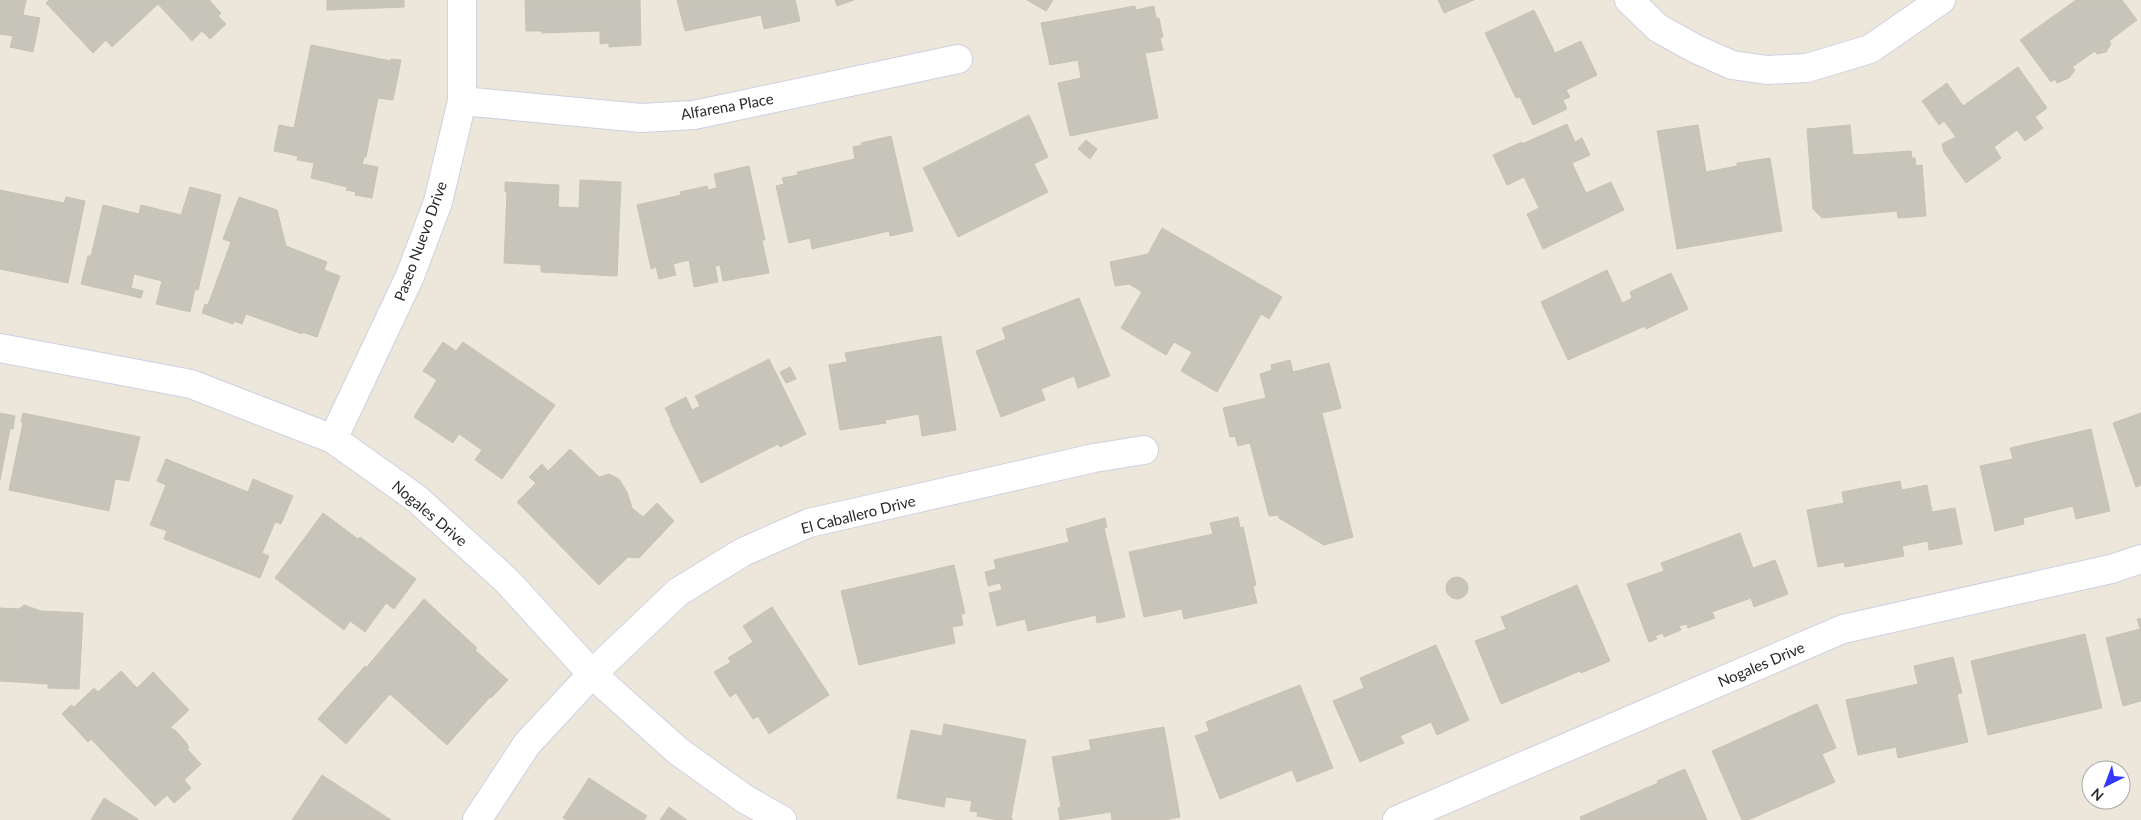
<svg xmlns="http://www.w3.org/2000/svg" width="2141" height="820" font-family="Lato,sans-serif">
<rect width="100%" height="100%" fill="#ece7da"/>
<!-- building -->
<g fill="#c7c4ba" stroke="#c7c3b4">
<path d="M0,0h26l-3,15 17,3 -7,34 -23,-5 3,-11 -13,-2z"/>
<path d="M49,0h160l12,13 -3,3 8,8 -16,15 -8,-8 -10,10 -34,-37 -46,43 -6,-7 -13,13 -47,-50z"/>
<path d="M327,0h77v7l-77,3z"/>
<path d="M525,0h115l1,45 -32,2v-4l-9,1v-13l-58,2v-2h-16z"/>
<path d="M677,0h118l5,21 -36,8 -3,-14 -76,16z"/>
<path d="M835,0h19l-17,6z"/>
<path d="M1027,0h26l-7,11z"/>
<path d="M1438,0h36l-30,13z"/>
<path d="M2076,0h46l15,20 -28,21 2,3 -5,8 -9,2 -2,-3 -23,16 3,3 -6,8 -12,5 -2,-4 -4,3 -31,-42z"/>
<path d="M1135,6l1,4 18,-4 2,12h3l4,19 -3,1 3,12 -18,3 13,65 -88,18 -12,-53 23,-5 -3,-18 -28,5 -9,-42z"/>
<path d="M1534,10l21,43 26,-12 16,34 -31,15 4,7 -7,3 4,9 -34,16 -13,-28 -4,1 -31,-65z"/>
<path d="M311,45l80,16v-2l10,1 -8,40 -15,-2 -12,59h-2l-2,7 16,3 -6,31 -17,-3 1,-3 -10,-2 1,-3 -36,-9 3,-15 -17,-3 1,-4 -24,-5 5,-26 15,3z"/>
<path d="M2018,67l29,41 -12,9 8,11 -18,13 -8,-11 -23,17 7,11 -35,25 -22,-31 -2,-8 14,-7 -12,-16 -5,4 -17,-24 25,-18 16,23z"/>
<path d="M1029,115l19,42 -14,7 14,28 -90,45 -35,-69z"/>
<path d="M1567,124l8,18 7,-4 8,17 -18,8 14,30 25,-11 13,28 -81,39 -16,-35 12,-6 -15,-31 -17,8 -14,-30 29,-13v2z"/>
<path d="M1698,125l8,47 31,-6v-3l33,-5 12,73 -105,18 -20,-118z"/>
<path d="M1850,125l3,30 58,-4 1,7h3l1,8 6,-1 4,51 -28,2 -1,-7 -75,7 -9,-9 -6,-80z"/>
<path d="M891,136l22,95 -23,5 -1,-5 -77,18 -2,-11 -21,5 -13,-57 8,-2 -2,-6 16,-3 -1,-3 58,-13 -2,-12 9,-2 -1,-2z"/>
<path d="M1086,140l11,9 -7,10 -12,-10z"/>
<path d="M749,166l16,74h-3l7,33 -46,8 -3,-16 -5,1 3,16 -24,5 -5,-27 -16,4 3,11 -17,4 -3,-12 -5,2 -14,-64 44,-10 -1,-3 27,-6 1,4 9,-2 -3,-14z"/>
<path d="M580,180l41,2 -4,94 -76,-4v-7l-37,-2 3,-71h-2v-10l54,3 -1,22 21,1z"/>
<path d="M190,187l31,8 -23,95 -3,-1 -5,23 -34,-8 6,-23 -28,-7 -3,14 12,3 -2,7 -60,-14 7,-28h3l12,-51 36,9 2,-9 40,10z"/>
<path d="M0,190l64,13 2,-6 19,4 -17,82 -68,-14z"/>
<path d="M239,197l38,13 9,36 41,16 -3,8 16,6 -23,61 -15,-5v2l-56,-20 -4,10 -8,-3 -1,3 -31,-11 3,-9 3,1 23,-63 -8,-3z"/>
<path d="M1162,228l120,69 -13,22 -8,-5 -44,78 -36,-21 11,-19 -18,-10 -8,13 -45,-27 21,-36 -13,-8 -14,2 -5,-24 38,-8z"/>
<path d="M1607,270l15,33 10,-5 -2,-6 41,-19 17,36 -42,20 -1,-3 -77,34 -27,-58z"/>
<path d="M1079,298l31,78 -32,12 -4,-12 -33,13 4,11 -44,17 -25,-66 30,-12 -4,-11z"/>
<path d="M941,336l15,94 -34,6 -3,-22 -34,6 1,3 -46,7 -11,-65 18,-3 -2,-9z"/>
<path d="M443,342l13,9 7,-9 92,63 -53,74 -27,-19 7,-10 -23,-16 -6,9 -39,-26 23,-37 -14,-9z"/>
<path d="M769,359l37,75 -26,13 -2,-3 -77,39 -31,-62 1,-1 -6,-12 21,-11 6,13 8,-4 -5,-10z"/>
<path d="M1290,360l3,12 36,-9 12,45 -19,5 31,124 -29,8 -45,-27v-3l-10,1 -19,-73 -12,3 -3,-10 -5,1 -7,-29 43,-10 -6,-24 12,-4 -1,-5z"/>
<path d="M790,367l6,12 -10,4 -6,-11z"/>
<path d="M0,413l15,3 -2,13h-3l-10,51z"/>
<path d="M23,413l117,24 -11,44 -14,-2 -6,32 -100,-21 14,-67 -2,-1z"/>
<path d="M2141,413v72l-5,2 -23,-64z"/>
<path d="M2091,429l19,82 -34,8 -3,-13 -50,12 1,6 -29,7 -15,-65 33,-7 -3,-11z"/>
<path d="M570,449l29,28 10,-3 10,5 8,13 5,16 11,9 14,-14 17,18 -35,37 -11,-1 -29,28 -82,-83 19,-19 -7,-6 13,-13 6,7z"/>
<path d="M166,459l82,33 5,-13 40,17 -12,28 -6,-2 -13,31 7,3 -9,22 -96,-39 3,-8 -17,-6 16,-40 -9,-4z"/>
<path d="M1900,481l2,9 25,-5 5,27 23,-4 7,36 -33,6 -1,-9 -26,5 2,10 -59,11 -1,-5 -26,5 -11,-57 37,-7 -2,-11z"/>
<path d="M323,513l35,26 2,-2 56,42 -22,30 -8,-6 -21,29 -15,-11 -6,9 -69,-52z"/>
<path d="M1238,517l2,11 3,-1 13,58 -3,1 4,17 -73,16 -2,-10 -38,8 -15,-65 84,-18 -3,-11z"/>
<path d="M1105,518l2,9 -3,1 21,89 -28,6 -1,-8 -68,16 -3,-12 -28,7 -8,-33 13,-3 -2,-7 -12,3 -3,-14 11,-3 -2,-9 75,-18 -3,-13z"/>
<path d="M1740,533l13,35 22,-8 13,34 -34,13 -3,-9 -39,14 3,6 -27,10 -1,-4 -8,2 2,4 -17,7 -1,-4 -8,3 2,3 -8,3 -22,-58 37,-13 -3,-8z"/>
<path d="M954,565l11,48 -4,2 2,10 -11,2 3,16 -96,22 -18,-74z"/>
<circle cx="1457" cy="588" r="11"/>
<path d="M1577,585l33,76 -29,12 -1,-2 -79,33 -26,-63 31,-12 -5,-12z"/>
<path d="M424,599l53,49 -2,2 33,30 -17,18 -1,-1 -43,48 -57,-51 -44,50 -28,-25 47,-53 1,2z"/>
<path d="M24,605l17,6 42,2 -4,76 -31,-1v-4l-48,-3v-73l19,1z"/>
<path d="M772,607l57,88 -60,39 -11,-18 -5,3 -17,-26 -6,4 -16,-25 17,-10 -3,-4 25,-16 -10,-16z"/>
<path d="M2141,618v83l-18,5 -17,-68 34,-9 -3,-10z"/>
<path d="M2085,634l17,74 -114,27 -17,-74z"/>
<path d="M1436,645l33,75 -32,15 -6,-13 -31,14 4,7 -44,19 -27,-61 31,-13 -4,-10z"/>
<path d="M1953,657l9,36 -5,1 11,48 -70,16 -2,-11 -38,8 -12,-55 72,-16 -4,-18z"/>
<path d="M121,671l16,17 16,-16 36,38 -19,18 5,2 11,12 3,6 -2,1 14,15 -17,16 7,8 -17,15 -7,-8 -12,11 -64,-67 -3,3 -26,-28 9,-9 3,2 20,-19 4,4z"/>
<path d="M1300,685l33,83 -36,14 -5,-12 -72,29 -25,-63 14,-5 -3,-9z"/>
<path d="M1817,704l19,44 -14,6 13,28 -87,38h-6l-30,-69z"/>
<path d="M944,724l82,16 -15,78 2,2h-15l-21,-4 1,-4 -8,-1 2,-10 -26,-4 -2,10 -47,-9 14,-68 31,6z"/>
<path d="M1164,727l16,90 -15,3h-53l-1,-8 -51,8 -2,-12 3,-1 -9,-50 39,-7 -2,-10z"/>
<path d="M1685,769l22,51h-126l-1,-3 78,-34 -1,-2z"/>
<path d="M322,775l69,45h-99z"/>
<path d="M589,778l58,38 -3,4h-77l-4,-2z"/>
<path d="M104,798l34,21 -1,1h-46z"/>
<path d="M669,807l18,13h-27z"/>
</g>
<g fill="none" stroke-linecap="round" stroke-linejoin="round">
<defs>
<g id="minor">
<path d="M1629,0l29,28 38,21 36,16 35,5 40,-2 63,-19 71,-49"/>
<path d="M462,101l179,17 53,-3 264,-56"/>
<path d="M0,348l191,36 142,55 84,60 90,82 85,93 86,77 67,48 37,21"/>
<path d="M333,439l77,-163 28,-74 24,-101v-101"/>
<path d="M477,820l50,-76 65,-70 86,-82 65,-40 66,-29 285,-65 50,-8"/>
<path d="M1397,820l446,-191 268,-60 30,-10"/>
</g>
</defs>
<!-- minor casing -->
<use href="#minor" stroke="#cfd0e2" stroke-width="30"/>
<!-- minor -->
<use href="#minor" stroke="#fff" stroke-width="28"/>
</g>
<g text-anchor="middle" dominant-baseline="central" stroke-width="4" stroke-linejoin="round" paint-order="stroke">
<!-- street labels -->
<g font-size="15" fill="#292929" stroke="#fff">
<text transform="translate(727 106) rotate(-10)">Alfarena Place</text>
<text transform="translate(420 241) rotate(-70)">Paseo Nuevo Drive</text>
<text transform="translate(430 513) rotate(40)">Nogales Drive</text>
<text transform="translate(858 514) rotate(-14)">El Caballero Drive</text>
<text transform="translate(1761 664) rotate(-23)">Nogales Drive</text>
</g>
</g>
<!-- north arrow -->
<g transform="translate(2106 785) rotate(222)"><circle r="24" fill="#ffffff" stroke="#a9a9a9"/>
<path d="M0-4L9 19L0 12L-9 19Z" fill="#3437ff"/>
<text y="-8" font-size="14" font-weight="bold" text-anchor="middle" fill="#292929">N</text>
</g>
</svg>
